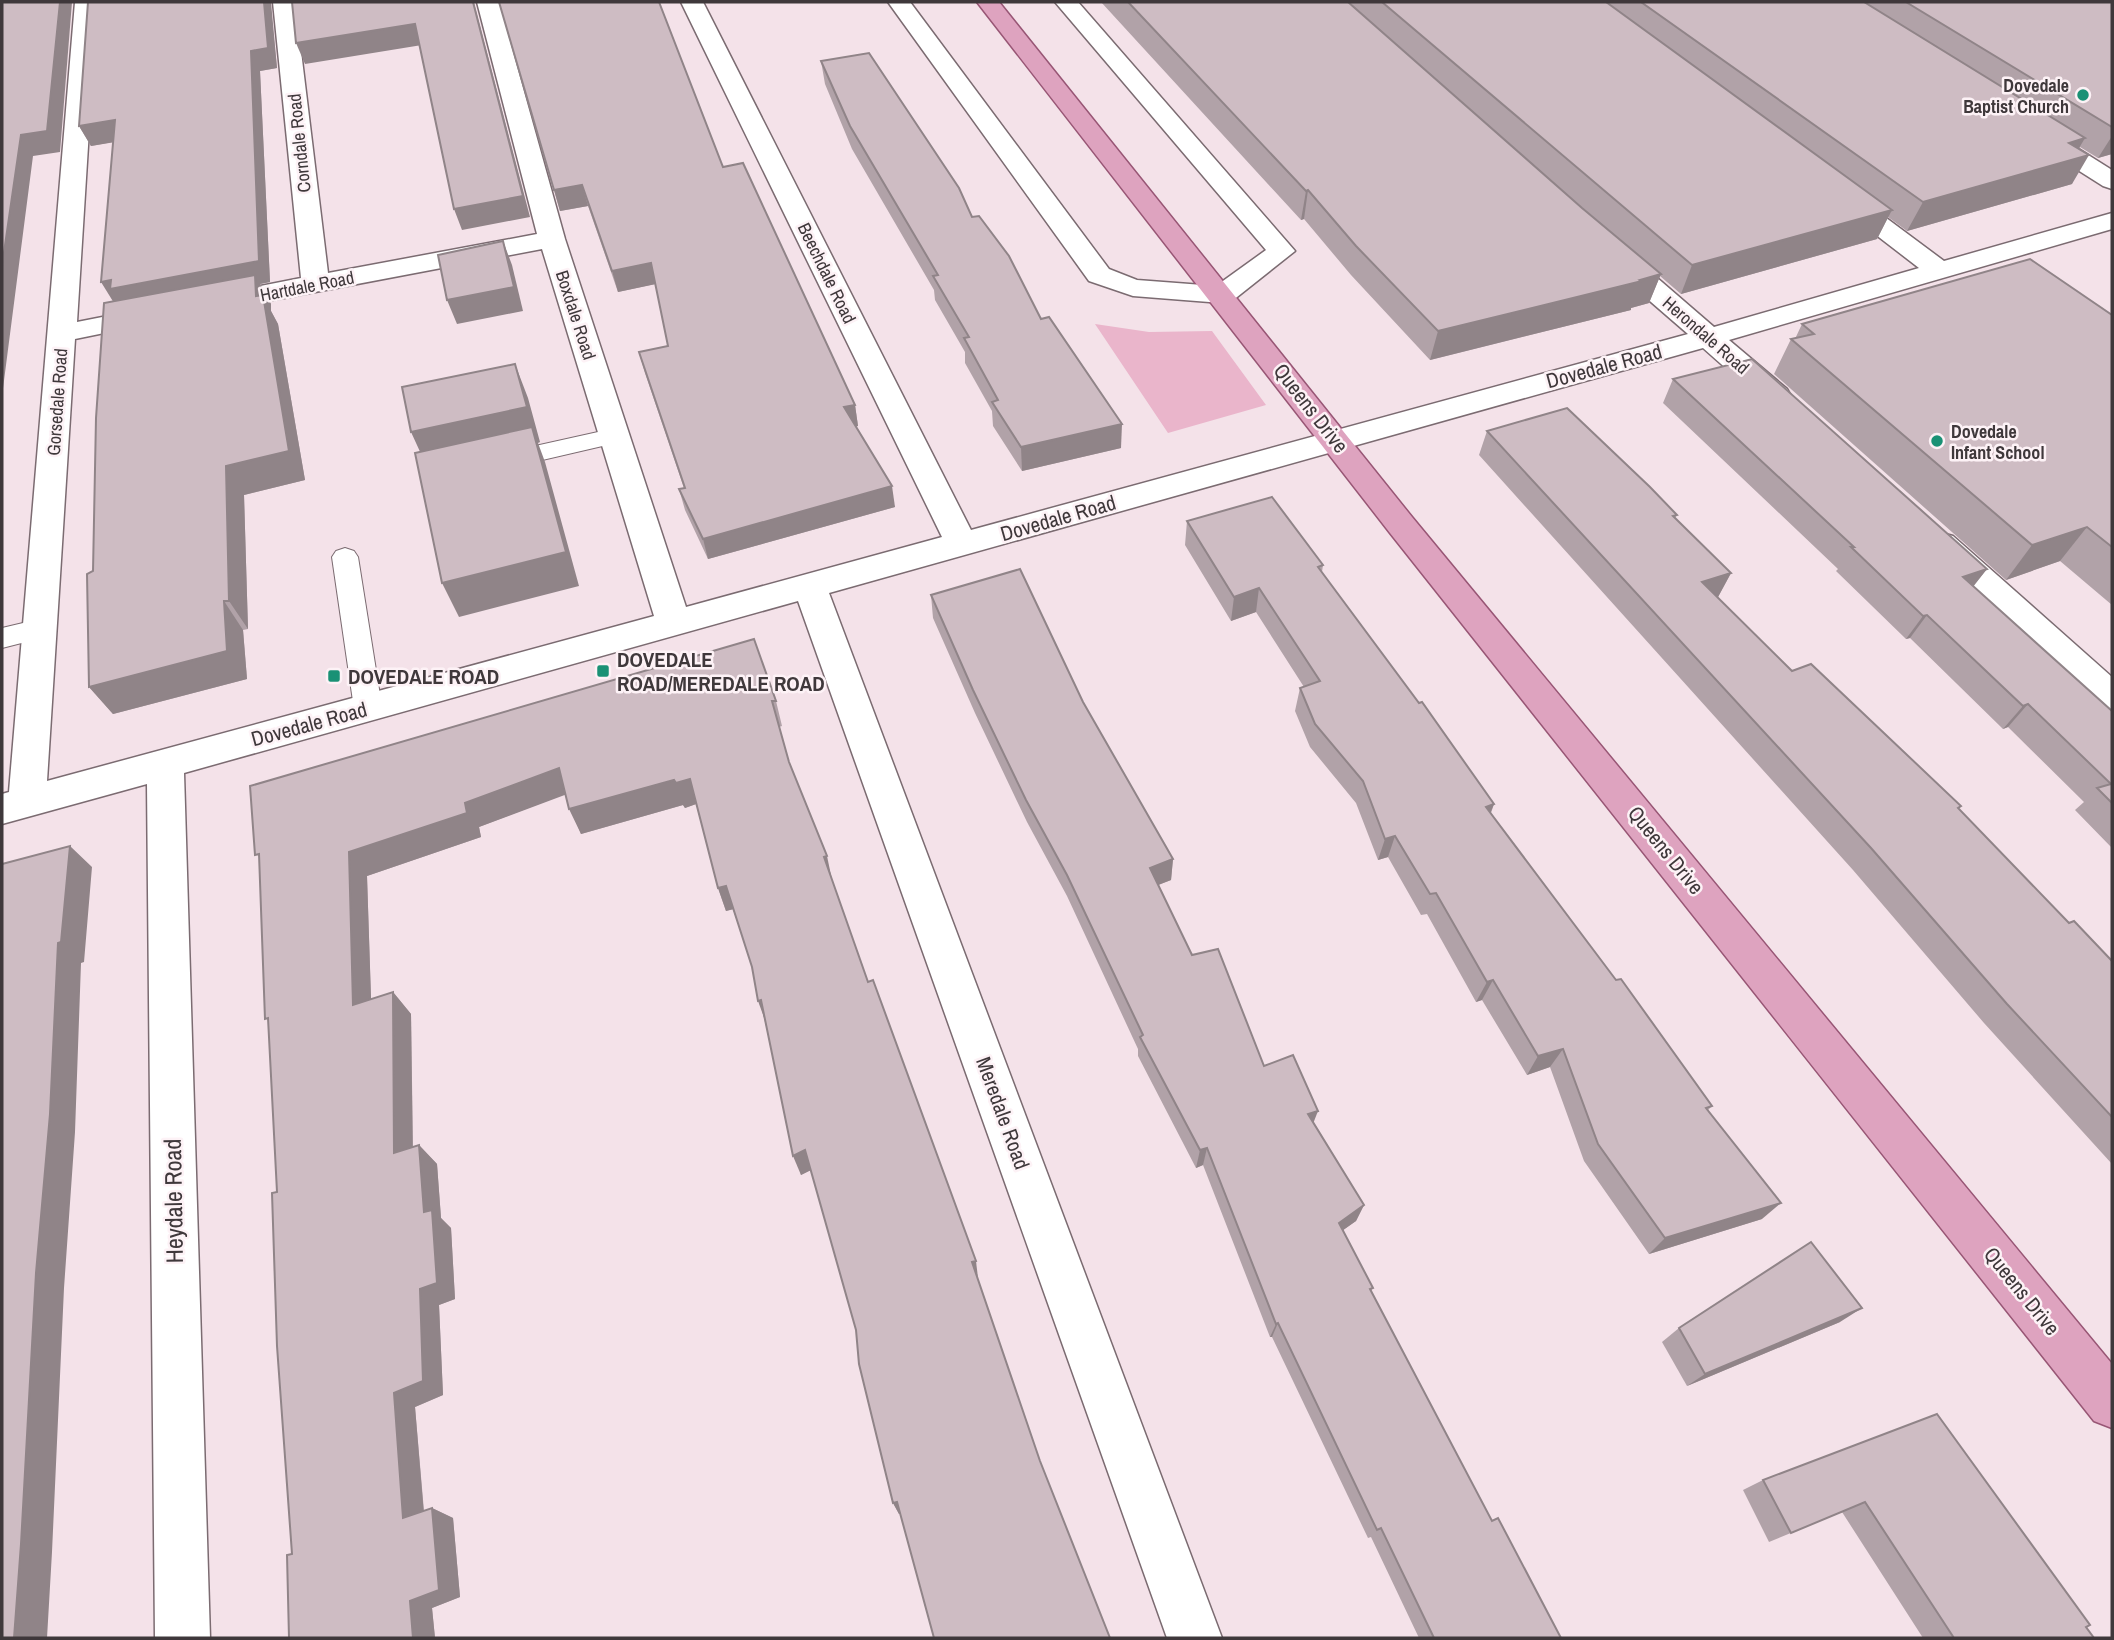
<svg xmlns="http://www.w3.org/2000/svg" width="2114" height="1640" font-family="'Archivo Narrow',sans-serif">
<rect width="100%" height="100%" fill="#f4e2e9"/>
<!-- green -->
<path fill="#eab5cb" d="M1095,324l54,8 63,-1 54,74 -98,28z"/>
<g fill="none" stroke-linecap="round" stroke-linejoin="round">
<defs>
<g id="lane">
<path d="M616,428l8,3 4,5 -4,5 -120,28 -9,-2 -3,-6 3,-6 9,-2z"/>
<path d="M345,548l9,3 4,6 24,151 -4,8 -10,3 -10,-3 -4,-8 -22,-151 4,-6z"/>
<path d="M40,619l9,3 4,7 -4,7 -47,12v-20z"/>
</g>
<g id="street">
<path d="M75,2h22l-20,320 76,-15 10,2 4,6 -4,6 -88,18 -28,442 607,-165 -112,-367 -327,62 -10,-2 -4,-6 4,-6 10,-2 86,-17 -28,-276h22l33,271 209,-39 -60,-232h22l66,237 121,368 256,-70 -261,-535h22l268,528 717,-196 -82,-71 -4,-6 4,-6 10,-2 10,2 88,76 205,-59 -87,-67 -4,-5 4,-5 9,-3 9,3 94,70 168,-48v16l-383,111 58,49 4,7 -4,7 -11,2 -11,-2 -62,-55 -874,245 393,1045h-55l-369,-1037 -614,172 26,865h-55l-8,-854 -145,40v-30l7,-2z"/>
<path d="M888,2h22l199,267 28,11 79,6 50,-36 -211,-248h23l217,249 -63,50 -10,2 -89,-7 -44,-15z"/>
<path d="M2041,129l9,2 62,39v19l-9,-3 -71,-45 -3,-5 3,-5z"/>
<path d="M1941,533l12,3 159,141v35l-13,-4 -170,-156 -4,-8 4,-8z"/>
</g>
<path id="primary" d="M977,2h22l413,515 700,847v64l-18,-7 -704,-888z"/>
</defs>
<!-- lane casing -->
<use href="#lane" stroke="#7b6b71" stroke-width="2"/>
<!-- street casing -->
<use href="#street" stroke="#7b6b71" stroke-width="3"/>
<!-- primary casing -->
<use href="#primary" stroke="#985675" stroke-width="3"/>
<!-- lane -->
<use href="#lane" fill="#fff" fill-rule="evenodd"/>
<!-- street -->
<use href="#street" fill="#fff" fill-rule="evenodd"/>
<!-- primary -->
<use href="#primary" fill="#dea3bf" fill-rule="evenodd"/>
</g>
<!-- wall -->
<g fill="#b1a2a8">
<path d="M270,2l7,66 -17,3 10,211 -10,2 11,20v7l7,13 27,156 -61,15 4,134 -5,1 4,49 -134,35 -24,-27 4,-116 20,-269v-160l-22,4 -12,-20z"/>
<path d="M1101,2h1011v152l-14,4 -18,-11 -8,37 -165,47 -19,-14 -11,22 -196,55 -21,-18 -11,27 -18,5v2l-201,50 -79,-85 -47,-56 -3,1z"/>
<path d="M821,61l151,156 69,102 80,129 -99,23 -29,-45 -1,-15 -27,-48v-11l-30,-52 -1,-10 -82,-141 -27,-65z"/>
<path d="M723,167l132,238 3,21h-2l39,81 -187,52 -23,-49 -6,-21 5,-1 -39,-115 -6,-21 29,-6 -13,-62 -37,8 -30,-86 -28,5 -6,-21z"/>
<path d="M2112,315v290l-52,-44 -54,19 -232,-206 17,-35h4l7,-15z"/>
<path d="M1673,379l314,190 -14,17 139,125v137l-37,-38 9,-8 -76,-75 -5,2 -93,-91 -4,1 -70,-68 2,-2 -175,-166z"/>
<path d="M1487,431l190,84 -2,3 56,55 -13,24h-1l75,74 169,135 -2,3 110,114 43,38v203l-128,-141 -131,-153 -374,-415z"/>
<path d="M1187,521l136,44 -1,7 172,232 -3,9 125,167 96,126 -4,4 54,109 -113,35 -65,-93 -34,-94 -23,8 -45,-75 -6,2 -49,-88 -6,1 -33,-58 -10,3 -22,-57 -46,-56 -15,-36 5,-23 4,-1 -48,-75 -25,9 -46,-76z"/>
<path d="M931,595l152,107 90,157 -2,21 -13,5 34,70 72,111 50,57 50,82 -8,16 -13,9 30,58 -2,3 121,230 69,117h-142l-48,-101 -3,1 -96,-201h-2l-67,-172 -7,3 -58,-112v-7l-71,-153 -40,-74 -52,-109 -42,-95z"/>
<path d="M776,701l6,25 -3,1 121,786 -1,1 -6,-11 -37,-173 -45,-160 -10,5 -49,-208 -19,-58 -7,2 -8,-23 -22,-84 -11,4 -2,-3 -102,29 -16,-40 -86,33 2,10 -114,39 4,124 22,-8 18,22 2,133 6,-2 18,19 4,54 10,10 4,71 -16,6 4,90 -28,12 9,104 8,-3 21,10 7,79 -28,11 3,30h-146l3,-84 -15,-362 -17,-331 -10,-75z"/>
<path d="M1840,1322l-153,64 -25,-44 17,-14z"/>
<path d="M1937,1414l149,213 8,11h-171l-81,-126 -73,30 -26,-52 20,-10z"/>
</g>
<!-- shaded-wall -->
<g fill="#908488">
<path d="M60,2h12l-12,150 -27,4 -31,240v-130l19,-131z"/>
<path d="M264,2h7l6,66 -17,3 10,211 -10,2 11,20v7l7,13 27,156 -61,15 4,134 -19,-28 -115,-298 -13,-21 150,-231z"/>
<path d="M473,2h2l-1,1 56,214 -68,13 -8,-21z"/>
<path d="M415,24l7,21 -117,19 -9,-21z"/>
<path d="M115,120l12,20 -36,6 -12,-20z"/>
<path d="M2112,136v18l-14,4z"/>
<path d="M2085,138l-13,22 17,-5 -17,29 -165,47 16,-29 146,-59z"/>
<path d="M582,185l6,21 -28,5 -6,-21z"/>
<path d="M1308,190l-4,29 -3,1 5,-29z"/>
<path d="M1892,210l-15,29 -196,55 11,-29z"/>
<path d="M503,241l9,24 11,46 -66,13 -10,-24z"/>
<path d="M651,263l5,21 -38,8 -6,-21z"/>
<path d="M1661,274l-12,29 -18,5v2l-201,50 8,-29z"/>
<path d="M515,364l13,34 12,44 -2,1 7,19 34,124 -120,31 -17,-34 -15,-116 -16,-35z"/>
<path d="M855,405l3,21 -11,3 -3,-22z"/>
<path d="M1122,424l-1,24 -99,23 -1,-24z"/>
<path d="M892,486l3,21 -187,52 -5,-20z"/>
<path d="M2087,527l-27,34 -54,19 26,-35z"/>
<path d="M1987,569l-18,23 -6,-15z"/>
<path d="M1731,573l-13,24 -29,8 13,-23z"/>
<path d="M1259,588l-3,24 -25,9 3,-24z"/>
<path d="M224,601l19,29 4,49 -134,35 -24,-27z"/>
<path d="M1927,615l-17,23 -4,1 17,-23z"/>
<path d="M2028,704l-20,23 -5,2 20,-23z"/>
<path d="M559,768l11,25 -91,34 2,10 -114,39 5,151 -19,-22 -4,-153 116,-49z"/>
<path d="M690,779l9,24 -14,5 -2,-3 -102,29 -12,-25 105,-29z"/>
<path d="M1494,804l-9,22 1,-19z"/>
<path d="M1395,836l-7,21 -10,3 7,-21z"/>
<path d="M70,846l22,21 -8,95 -3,1 -6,169 -11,156 -12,264 -5,86h-33l22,-365 22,-330z"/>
<path d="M827,856l5,24 -8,-23z"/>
<path d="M1173,859l-2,21 -23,9 2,-21z"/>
<path d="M726,886l8,23 -8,2 -8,-23z"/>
<path d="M1493,980l-11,20 -6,2 11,-20z"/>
<path d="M393,992l18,22 2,158 -19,-19z"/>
<path d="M761,1000l5,23 -8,-22z"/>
<path d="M1563,1049l-13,18 -23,8 11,-19z"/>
<path d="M1318,1111l-7,18 -3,-15z"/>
<path d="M419,1145l18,19 4,54 10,10 4,71 -16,6 4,90 -28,12 10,120 -22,-9 -9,-125 26,-104 4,-77z"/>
<path d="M1207,1148l-4,17 -7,3 4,-18z"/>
<path d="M805,1150l8,19 -12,6 -8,-19z"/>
<path d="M1781,1203l-19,16 -113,35 16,-16z"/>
<path d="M1364,1205l-8,16 -24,17 7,-15z"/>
<path d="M976,1261l2,17 -6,-16z"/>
<path d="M1862,1308l-22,14 -153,64 18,-12z"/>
<path d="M1278,1323l-6,14h-2l6,-13z"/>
<path d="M897,1502l5,10 -3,2 -6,-11z"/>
<path d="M432,1508l21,10 7,79 -28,11 3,30h-22l-3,-37z"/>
</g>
<!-- building -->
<g fill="#cebcc3" stroke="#908488" stroke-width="2">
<path d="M2,2h58l-13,129 -26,4 -19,131z"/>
<path d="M88,2h176l4,46 -17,3 8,210 -149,28 1,-9 -10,2 14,-162 -36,6z"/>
<path d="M292,2h181l50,194 -69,13 -39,-185 -119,19z"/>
<path d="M499,2h160l64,165 20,-4 112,242 -11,2 48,79 -189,53 -24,-50 6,-1 -46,-136 29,-6 -17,-83 -39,8 -30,-86 -28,5z"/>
<path d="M1128,2h220l234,206 79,66 -21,6 2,1 -204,50 -82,-85 -48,-56 -2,1z"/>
<path d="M1382,2h224l286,208 -200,55z"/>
<path d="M1641,2h223l221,136 -16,5 20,12 -166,47z"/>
<path d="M1906,2h206v125z"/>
<path d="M869,53l90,135 13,29 7,-1 30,40 32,63 8,-2 73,107 -101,23 -29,-45 6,-2 -34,-62 5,-1 -36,-61 5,-1 -88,-149 -29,-65z"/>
<path d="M503,241l11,46 -67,13 -9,-45z"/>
<path d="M2030,259l82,56v232l-25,-20 -55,18 -241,-206 23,-5 -12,-10z"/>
<path d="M255,275l1,21 7,-1 26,156 -63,15 3,135h-5l3,50 -138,36 -2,-113 6,-3 3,-153 8,-115z"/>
<path d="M1752,359l235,210 -24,8 149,134v92l-15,-15 14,-4 -83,-80 -5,2 -96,-91 -4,1 -72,-69h3l-181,-168z"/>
<path d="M515,364l12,43 -116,25 -9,-45z"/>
<path d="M1567,408l83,79 27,28 -4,1 58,57 -29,9 90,89 19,-7 150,142 -3,2 111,115 5,-2 38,40v156l-105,-113 -136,-156 -384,-417z"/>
<path d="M532,427l34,125 -124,31 -27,-130z"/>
<path d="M1272,497l51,68 -5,2 101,136 3,-1 72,102 -8,3 130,173 5,-1 91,127 -6,2 75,95 -116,35 -67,-94 -35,-95 -25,7 -45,-76 -6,2 -51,-89 -6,1 -35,-58 -10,3 -22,-58 -48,-57 -15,-36 20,-7 -61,-93 -25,9 -47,-76z"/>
<path d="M1020,569l63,133 90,157 -23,9 42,87 26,-6 46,117 29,-11 25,56 -10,3 56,91 -25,18 34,65 -3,1 122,232 6,-3 63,120h-127l-53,-110 -4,2 -99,-207 -2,1 -69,-176 -7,2 -60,-113 3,-2 -76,-160 -41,-75 -53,-110 -42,-95z"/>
<path d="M754,639l22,62h-4l17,61 38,94 -3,1 44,125 5,-2 103,281 -4,1 68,199 70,177h-176l-37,-136 -4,1 -34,-139 -3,-34 -51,-180 -12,6 -32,-156 -3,1 -6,-34 -26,-81 -8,2 -28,-109 -14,4 -2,-3 -105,29 -10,-41 -94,35 2,10 -118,39 4,153 40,-13 1,161 25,-8 5,67 8,-2 5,73 -17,6 3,92 -29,12 9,125 29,-10 7,82 -29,11 3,37h-124l-2,-83 5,-1 -15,-208 -5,-153 5,-1 -9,-174 -3,1 -6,-165 -4,1 -5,-69z"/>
<path d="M70,846l-9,96 -3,1 -8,171 -14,159 -15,271 -7,94h-12v-774z"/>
<path d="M1811,1242l51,66 -157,66 -26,-46z"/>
<path d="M1937,1414l153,211 -4,2 8,11h-140l-89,-136 -74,31 -28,-53z"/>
</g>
<!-- markers -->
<g fill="#1a9175" stroke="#fdf2f6" stroke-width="2.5">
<circle cx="2083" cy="95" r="7"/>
<circle cx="1937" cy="441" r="7"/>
<rect x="596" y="664" width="14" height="14" rx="3.5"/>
<rect x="327" y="669" width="14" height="14" rx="3.5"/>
</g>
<g text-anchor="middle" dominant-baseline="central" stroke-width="5" stroke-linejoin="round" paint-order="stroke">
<!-- far-poi labels -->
<g font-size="18" font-weight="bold" fill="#3f383b" stroke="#fdf2f6" text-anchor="end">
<text x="2069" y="85">Dovedale<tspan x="2069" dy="21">Baptist Church</tspan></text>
<text x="1951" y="431" text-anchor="start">Dovedale<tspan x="1951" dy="21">Infant School</tspan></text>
</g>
<!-- far-street labels -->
<g font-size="18" fill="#3f383b" stroke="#fdf2f6">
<text transform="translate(299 143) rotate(-96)">Corndale Road</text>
<text transform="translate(827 273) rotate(64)">Beechdale Road</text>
<text transform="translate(307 286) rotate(-11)">Hartdale Road</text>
<text transform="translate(576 315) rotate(72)">Boxdale Road</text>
<text transform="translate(1706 335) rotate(41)">Herondale Road</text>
<text transform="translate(57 402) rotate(-86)">Gorsedale Road</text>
</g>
<!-- street labels -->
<g font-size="21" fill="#3f383b" stroke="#fdf2f6">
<text transform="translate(1604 366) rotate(-15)">Dovedale Road</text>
<text transform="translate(1311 408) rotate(52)">Queens Drive</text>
<text transform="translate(1058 518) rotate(-16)">Dovedale Road</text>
<text transform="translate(309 724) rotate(-15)">Dovedale Road</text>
<text transform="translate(1666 850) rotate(51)">Queens Drive</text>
<text transform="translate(1003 1113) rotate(70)">Meredale Road</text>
<text transform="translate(2022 1291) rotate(51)">Queens Drive</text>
</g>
<!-- poi labels -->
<g font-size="21" font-weight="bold" fill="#3f383b" stroke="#fdf2f6" text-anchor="start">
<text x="617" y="659">DOVEDALE<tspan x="617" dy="24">ROAD/MEREDALE ROAD</tspan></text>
<text x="348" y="676">DOVEDALE ROAD</text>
</g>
<!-- near-street labels -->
<g font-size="24" fill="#3f383b" stroke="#fdf2f6">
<text transform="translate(173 1201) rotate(-91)">Heydale Road</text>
</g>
</g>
<!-- border -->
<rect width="2114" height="1640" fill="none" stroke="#3f383b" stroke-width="7"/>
</svg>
